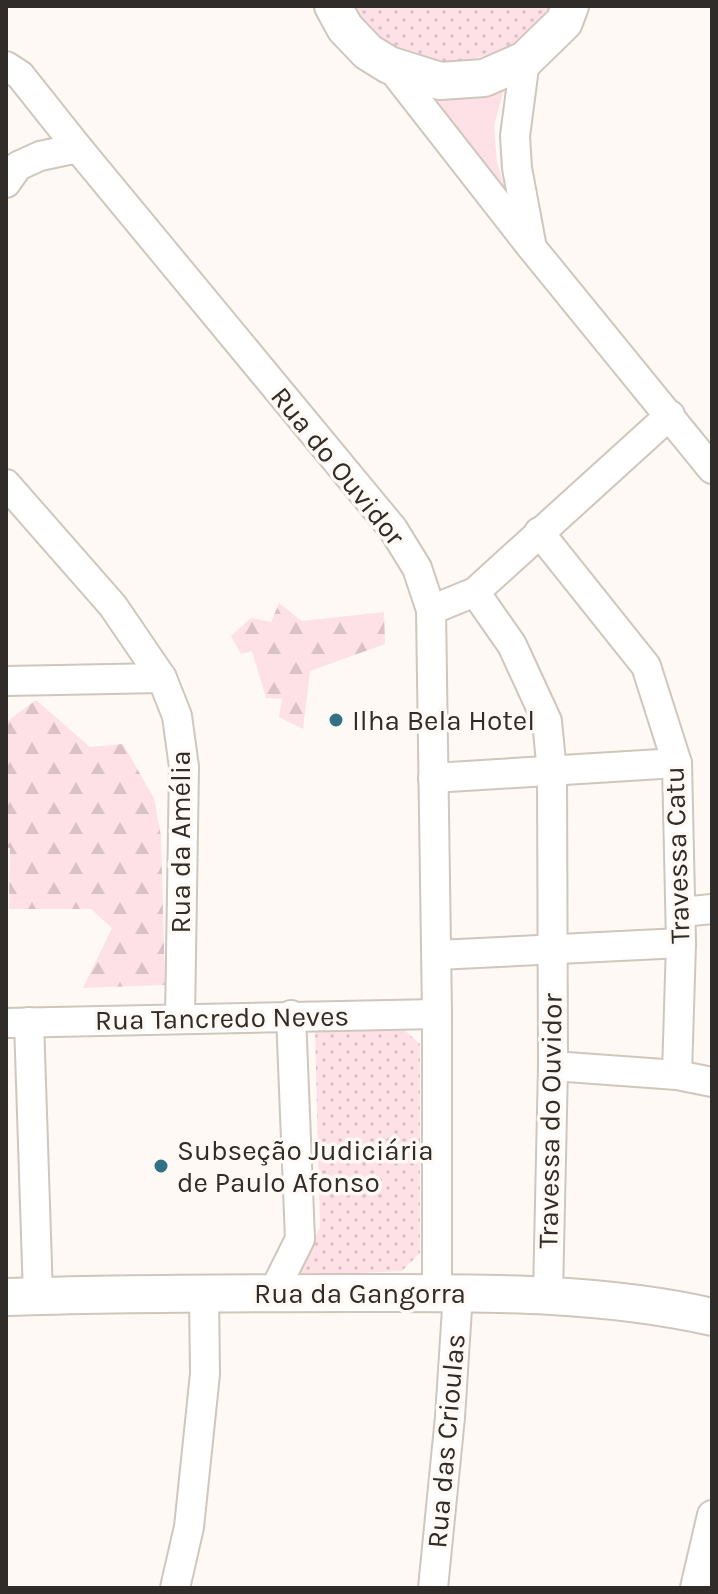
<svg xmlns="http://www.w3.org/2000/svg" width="718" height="1594" font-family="Karla,sans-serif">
<defs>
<pattern id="forest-firs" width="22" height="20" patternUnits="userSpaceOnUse" patternTransform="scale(2)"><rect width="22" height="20" fill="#fee1e7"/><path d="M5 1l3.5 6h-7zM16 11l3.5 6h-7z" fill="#dac1c6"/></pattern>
<pattern id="park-dots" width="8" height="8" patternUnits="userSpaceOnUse" patternTransform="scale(2)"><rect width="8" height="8" fill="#fee1e7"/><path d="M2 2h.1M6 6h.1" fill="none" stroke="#dac1c6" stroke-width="1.8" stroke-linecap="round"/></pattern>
</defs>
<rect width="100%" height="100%" fill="#fef9f4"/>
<!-- grass -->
<path fill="#fee1e7" d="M506,82l-12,44 3,37 13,39 -89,-114z"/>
<!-- forest -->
<g fill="url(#forest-firs)">
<path d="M279,603l23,18 82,-9 1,32 -75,27 -7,58 -24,-12 3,-18 -16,-1 -14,-47 -11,3 -10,-18 20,-18 20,4z"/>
<path d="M36,700l54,47 33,-3 31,54 7,38 4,149 -82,3 29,-60 -21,-19h-82l1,-61 -4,-1v-125z"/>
</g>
<!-- park -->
<g fill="url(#park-dots)">
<path d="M351,6h201c-33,51 -103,70 -158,44 -18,-9 -32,-28 -43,-44z"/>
<path d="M401,1027l19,17v209l-18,18 -107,5 25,-49 -5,-196z"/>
</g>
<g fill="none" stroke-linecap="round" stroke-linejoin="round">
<defs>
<g id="minor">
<path d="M525,60l-10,76 2,32 14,75"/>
<path d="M389,65l143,183 180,221"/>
<path d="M6,66l14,9 58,73 315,381 24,39 14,42 6,404v279"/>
<path d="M6,183l12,-17 22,-10 38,-8"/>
<path d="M6,484l107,122 49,72 15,38 7,51 -4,251"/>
<path d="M539,532l107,134 31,97 4,180 -4,132"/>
<path d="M475,592l37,53 35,76 5,51 1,294 -5,229"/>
<path d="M431,610l44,-18 195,-177"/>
<path d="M6,681l156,-3"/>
<path d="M433,778l244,-15"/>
<path d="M681,912l31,-3"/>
<path d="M437,955l244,-12"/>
<path d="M29,1022l9,274"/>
<path d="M6,1023l431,-9"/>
<path d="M553,1066l124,9 35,7"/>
<path d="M273,1293l27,-54 -9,-224"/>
<path d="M175,1588l14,-61 16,-153 -1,-80"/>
<path d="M433,1588l17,-171 8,-124"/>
<path d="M695,1588l17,-73"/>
</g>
<g id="tertiary">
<path d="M333,6l12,22 23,24 21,13 51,16 44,-3 41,-18 39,-38 6,-16"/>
<path d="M6,1297c118,-4 236,-4 354,-4 118,0 236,-2 352,24"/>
</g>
</defs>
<!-- minor casing -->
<use href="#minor" stroke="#cfc6bd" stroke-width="32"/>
<!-- tertiary casing -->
<use href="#tertiary" stroke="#cfc6bd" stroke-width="40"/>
<!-- minor -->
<use href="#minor" stroke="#fff" stroke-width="28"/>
<!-- tertiary -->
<use href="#tertiary" stroke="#fff" stroke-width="36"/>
</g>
<!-- markers -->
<g fill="#327186" stroke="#fef9f4" stroke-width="3">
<circle cx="336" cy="720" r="8"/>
<circle cx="161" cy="1166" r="8"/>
</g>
<g text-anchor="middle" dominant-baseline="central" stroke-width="7" stroke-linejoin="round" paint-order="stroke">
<!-- street labels -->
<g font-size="28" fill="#302c29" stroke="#fef9f4">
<text transform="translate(338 466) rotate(51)">Rua do Ouvidor</text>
<text transform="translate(180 842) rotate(-90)">Rua da Amélia</text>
<text transform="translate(677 855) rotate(-92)">Travessa Catu</text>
<text transform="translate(222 1018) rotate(-1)">Rua Tancredo Neves</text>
<text transform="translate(550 1121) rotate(-89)">Travessa do Ouvidor</text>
<text x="360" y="1293">Rua da Gangorra</text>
<text transform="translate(446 1441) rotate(-85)">Rua das Crioulas</text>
</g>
<!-- poi labels -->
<g font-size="28" fill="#302c29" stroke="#fef9f4" text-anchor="start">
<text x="352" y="720">Ilha Bela Hotel</text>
<text x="177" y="1150">Subseção Judiciária<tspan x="177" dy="32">de Paulo Afonso</tspan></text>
</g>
</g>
<!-- border -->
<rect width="718" height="1594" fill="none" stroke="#302c29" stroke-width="16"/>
</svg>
